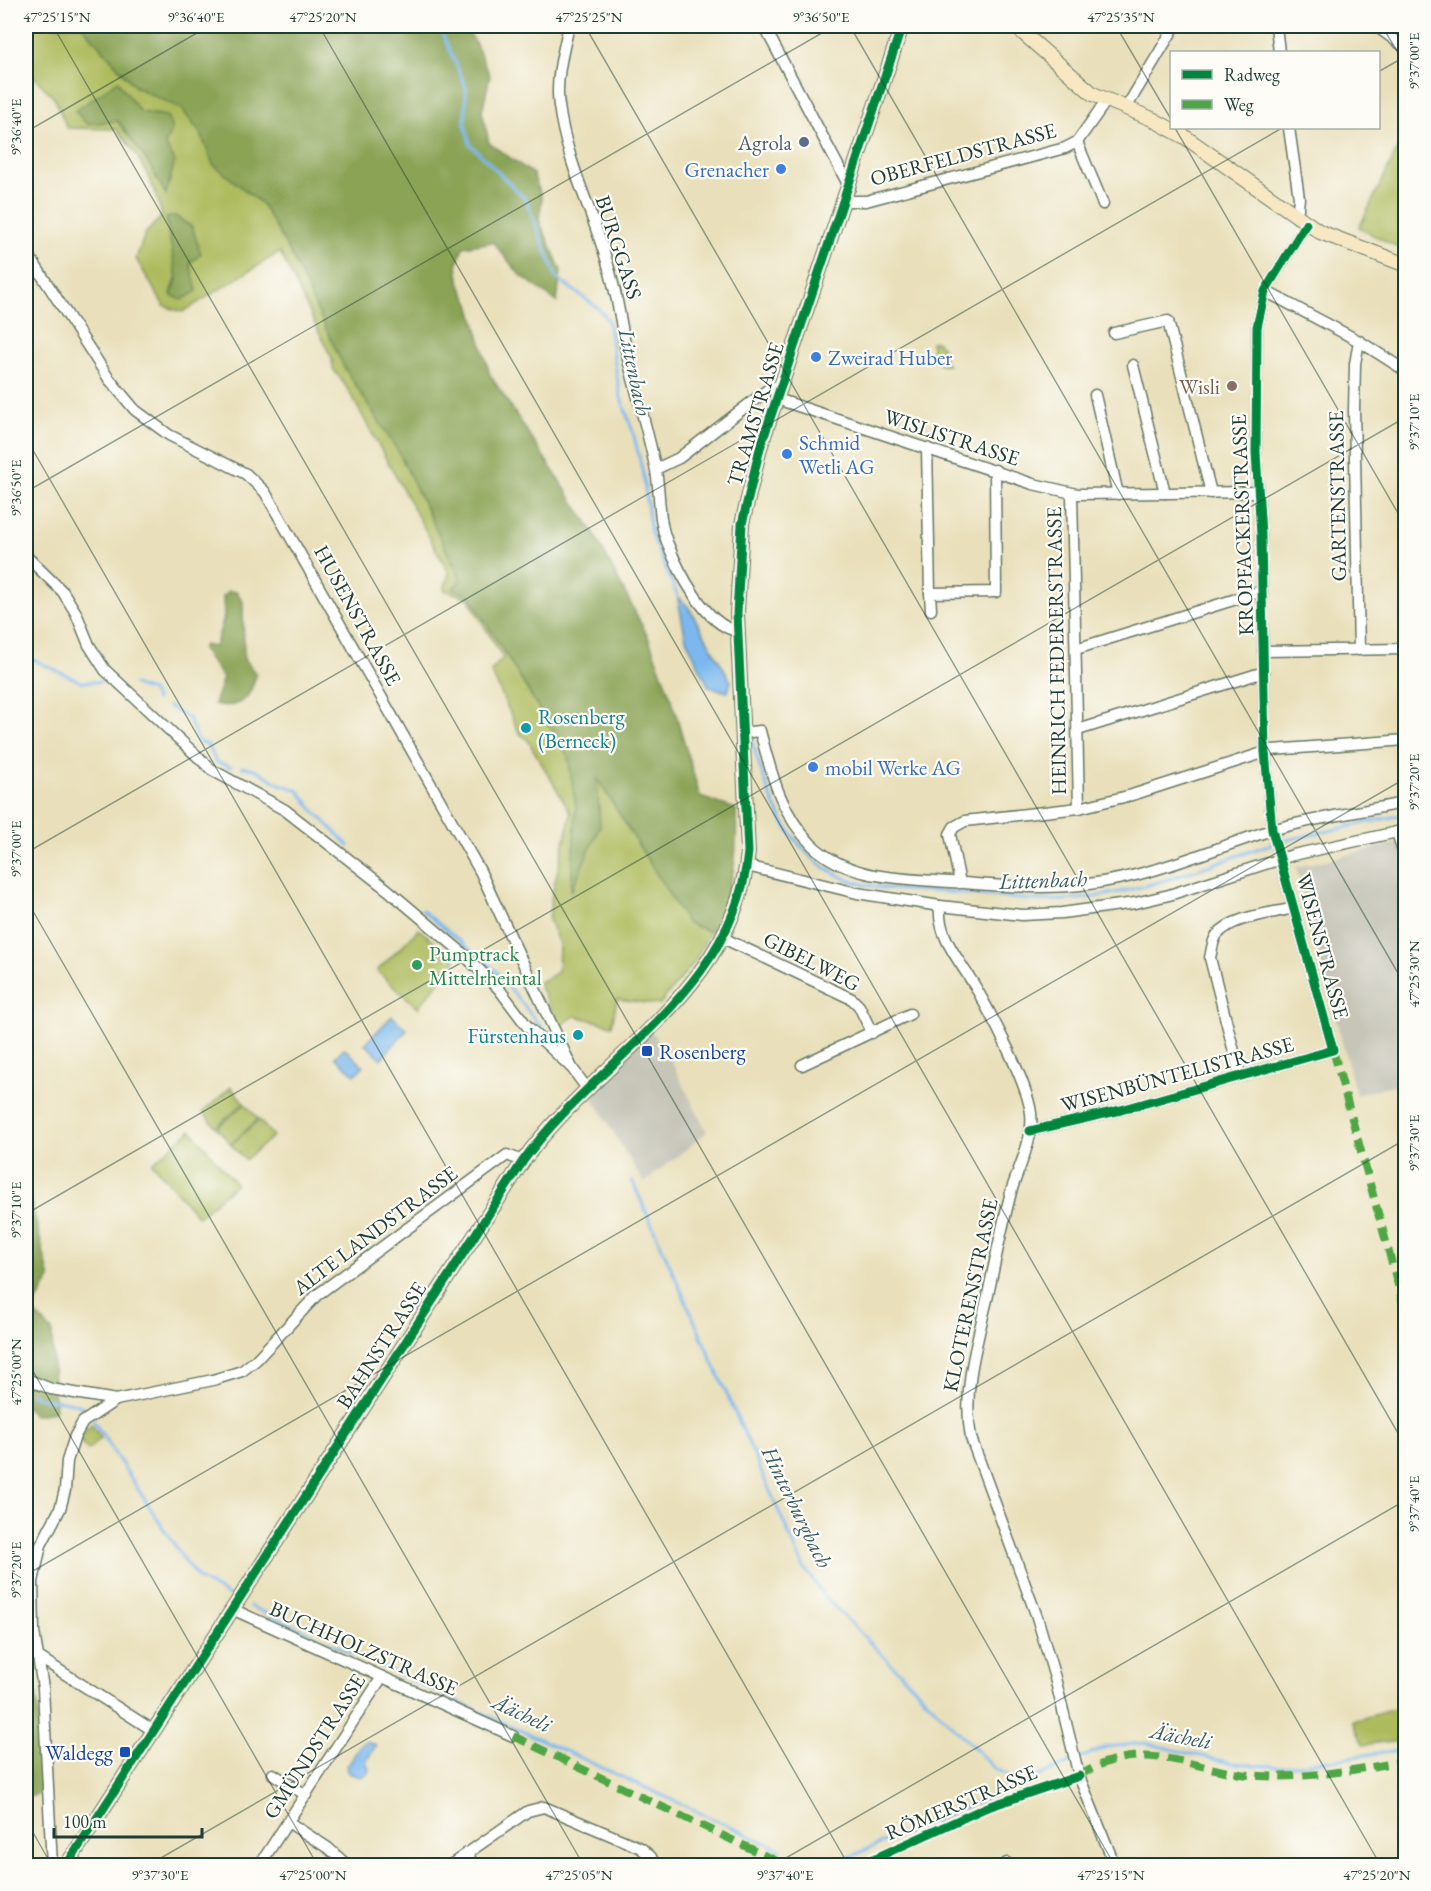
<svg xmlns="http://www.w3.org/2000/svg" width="1431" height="1891" font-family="'EB Garamond',serif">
<rect width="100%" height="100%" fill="#fdfcf7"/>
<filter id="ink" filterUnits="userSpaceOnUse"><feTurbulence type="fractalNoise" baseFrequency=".0167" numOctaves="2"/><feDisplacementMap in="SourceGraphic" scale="12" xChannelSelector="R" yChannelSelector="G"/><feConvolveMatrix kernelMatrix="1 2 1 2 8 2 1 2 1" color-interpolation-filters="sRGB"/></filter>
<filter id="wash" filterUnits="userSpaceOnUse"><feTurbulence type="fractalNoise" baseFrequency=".008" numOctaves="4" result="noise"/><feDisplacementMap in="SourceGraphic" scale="24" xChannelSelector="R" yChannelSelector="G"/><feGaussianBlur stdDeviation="1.35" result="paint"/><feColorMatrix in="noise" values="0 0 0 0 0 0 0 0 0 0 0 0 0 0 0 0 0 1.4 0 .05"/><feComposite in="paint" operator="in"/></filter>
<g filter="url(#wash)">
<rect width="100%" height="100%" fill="#e9e0bb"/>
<!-- industrial -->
<g fill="#c6c5b8">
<path d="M1405,841v241l-49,13 -60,-228z"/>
<path d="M650,1030l16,21 41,81 -63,51 -56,-93z"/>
</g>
<!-- green -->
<g fill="#adbb5d" stroke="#667c48" stroke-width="1.5" fill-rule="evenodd">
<path d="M26,26h56l53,61 47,22 19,25 12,30 49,40 27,46 55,117 54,84 63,129 -8,8 17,8 98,160 8,51 -5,83 25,-114 91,147 23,9 -17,32 -34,41 -42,-6 -5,26 -37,-9 -15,10 -22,-43 20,-11 1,-28 -10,-24 2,-21 20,-86 -44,-74 -8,-6 -28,-62 12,-13 -35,-60 -24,-8 5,-17 -102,-185 -14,-19 -1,-10 -52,-107 -97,60 -19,-6 -28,-47 9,-25 17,-18c-8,-34 -23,-62 -46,-87l-49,-1 -12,-29 -29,-31zM117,121l55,8 -7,16v48l-18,-32zM192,227l-2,35 -19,32z"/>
<path d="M1400,144l5,2v105l-46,-23z"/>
<path d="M937,341l7,9v10l4,5 -8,-1 -7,-8 -2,-14z"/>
<path d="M419,929l37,31 -38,48 -41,-37z"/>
<path d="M231,1087l13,16 -28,24 -13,-15z"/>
<path d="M245,1104l13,15 -27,25 -14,-16z"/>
<path d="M259,1120l14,16 -28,24 -14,-15z"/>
<path d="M191,1130l45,54 -38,33 -46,-54z"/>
<path d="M91,1424l10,14 -13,12 -9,-10z"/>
<path d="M1405,1706v33l-42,6 -10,-24z"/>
</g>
<!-- forest -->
<g fill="#8aa354" stroke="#547044" stroke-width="1.5">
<path d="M82,26h379l12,12 17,38 -8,35 7,32 44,31 9,25 -3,21 22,50 -4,32 -38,-28 -26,-32 -30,5 -6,18 3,20 10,19 20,71 104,158 54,104 24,63 28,97 36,12c2,47 -2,82 -26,123l-23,-9 -90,-145 3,48 -29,66 5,-85 -8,-51 -98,-160 -17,-7 8,-9 -63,-129 -54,-84 -55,-117 -27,-46 -49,-40 -12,-30 -19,-25 -46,-22z"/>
<path d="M118,81l22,31 27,4 5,13 -7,16 10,16 -9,33 -19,-33 -29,-40 -31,3 -12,-13z"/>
<path d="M175,216l17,11 9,27 -11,9 7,28 -15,9 -11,-5 6,-15 -11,-62z"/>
<path d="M229,591l8,1 6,10 1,57 12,15c-5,25 -17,36 -42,30l9,-26 -21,-29 2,-4 11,2 9,-30 -1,-21z"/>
<path d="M26,1181l24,98 -18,31 20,21 3,81 -21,3 -8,-8z"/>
<path d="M26,1626l10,61 8,105 -18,6z"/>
</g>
<!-- water -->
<g fill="#7bb8ee" stroke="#4d7a91" stroke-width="1.5">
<path d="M677,595l12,13 42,73 -3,11 -19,-5 -23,-48z"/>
<path d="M392,1016l15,14 -26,29 -16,-15z"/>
<path d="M344,1048l19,18 -8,9 -20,-18z"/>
<path d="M366,1741l10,4 -10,17 3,6 -1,5 -8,4 -12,-4 -2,-6c9,-8 9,-20 20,-26z"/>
</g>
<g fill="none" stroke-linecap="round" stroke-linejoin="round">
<!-- stream -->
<g stroke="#7bb8ee" stroke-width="3">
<path d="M439,26l27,61 -1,37 5,20 56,56 31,78 42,31 9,11 12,75 13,37 10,41 8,60 27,64"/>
<path d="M26,656l55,26h20"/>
<path d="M134,685l17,6 5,9"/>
<path d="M168,706l21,13 9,22 10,4 8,17 15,5"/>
<path d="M752,740c17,63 41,126 110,144 28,7 57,6 86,8 41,3 76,10 118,8 72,-5 138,-34 206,-56"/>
<path d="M242,767l13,2 25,15 18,6 16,21 35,35"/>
<path d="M1278,842l128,-28"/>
<path d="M422,910l73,60 55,68"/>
<path d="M632,1180l172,388 22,30 169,171 29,13"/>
<path d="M30,1394c19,11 43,1 59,19"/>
<path d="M93,1420l93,143 13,16 30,17"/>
<path d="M250,1606l531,244"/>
<path d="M1078,1759l28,-12 39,-4 86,20 51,4 124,-18"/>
<path d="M828,1866l244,-104"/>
</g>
</g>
</g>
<g filter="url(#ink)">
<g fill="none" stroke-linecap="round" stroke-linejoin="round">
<defs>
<g id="street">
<path d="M569,26c-6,25 -14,55 -10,80 8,61 39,115 53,174 7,25 10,50 15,75 9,37 20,73 28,111 6,25 2,51 12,76 11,28 38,83 70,89"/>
<path d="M764,26l86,162"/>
<path d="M1276,26l3,26"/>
<path d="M1376,26l30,22"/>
<path d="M1126,108l49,-82"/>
<path d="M1289,128l10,70 -2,20"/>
<path d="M1077,142l26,62"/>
<path d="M845,201h21l199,-53 12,-6 29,-41"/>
<path d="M26,251l83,128 26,31 34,25 77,39 19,18 215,379 92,197"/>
<path d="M1265,291l94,50 47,30"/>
<path d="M1114,333l54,-12 43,172"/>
<path d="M1359,341l-4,23 -1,46 5,240"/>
<path d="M1133,365l32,128"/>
<path d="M1095,395l23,99"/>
<path d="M777,399l256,85 44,10 181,-2"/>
<path d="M927,448l3,145 66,-1 -1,-122"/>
<path d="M656,469l23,-11 91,-70 11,-3"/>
<path d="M1072,494l7,314"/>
<path d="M26,556l37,36 13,21 13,32 16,25 29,27 78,73 73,40 103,80 71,60 40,39 28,37 45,42 16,22"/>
<path d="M930,593l1,17"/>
<path d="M1076,649l186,-58"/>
<path d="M1263,651l143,-2"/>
<path d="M1078,730l186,-58"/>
<path d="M742,733l18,-2c11,41 20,82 52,114 34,32 79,33 123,36 52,3 103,10 154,3 65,-8 122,-35 183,-54 40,-12 91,-18 134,-28"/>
<path d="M1397,832l9,30"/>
<path d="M747,866l110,27 83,13 82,9 40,-2 73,-10 34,-8 124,-40 113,-25"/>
<path d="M960,883l-10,-49 4,-7 11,-6 114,-13 53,-13 140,-45 134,-10"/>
<path d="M940,906c-3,31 21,56 36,82 16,28 51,94 55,125 3,26 -13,55 -20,79 -9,34 -16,69 -23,103 -11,48 -26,94 -17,143l66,179 18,61 24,98 36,90"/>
<path d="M721,937l131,62 7,7 13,27"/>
<path d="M802,1065l108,-51"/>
<path d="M1240,1075l-30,-117c2,-8 2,-17 7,-23 15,-19 54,-21 77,-27"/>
<path d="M1030,1131l91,-21 212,-60 -61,-220 -7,-78 -4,-217 -5,-83 1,-125 8,-36 41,-67"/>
<path d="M26,1379l25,10 65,11"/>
<path d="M232,1609l281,127"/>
<path d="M37,1656l117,75"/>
<path d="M273,1774l33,21"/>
<path d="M288,1822l40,26 20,18"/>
<path d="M467,1853l7,13"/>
<path d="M52,1866l-9,-178 -9,-56 -1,-50 8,-37 19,-36 5,-19 2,-29 8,-25 8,-14 33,-22 97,-20 29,-9 14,-11 61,-65 190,-140 16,6"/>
<path d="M259,1866l123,-189"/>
<path d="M449,1866l79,-55 16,-4 97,41 10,9 4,9"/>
<path d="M1002,1866l5,-3 1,3"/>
</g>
<g id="secondary">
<path d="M1015,26l78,68 59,25 33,18 135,95 86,33"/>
<path d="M66,1866l457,-705c73,-102 213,-170 225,-309l-11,-239 5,-89 18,-76 142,-422"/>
</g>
</defs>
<!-- street casing -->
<use href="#street" stroke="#667663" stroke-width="13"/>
<!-- secondary casing -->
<use href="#secondary" stroke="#667663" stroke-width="16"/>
<!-- street -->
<use href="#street" stroke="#fff" stroke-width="10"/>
<!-- secondary -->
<use href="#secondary" stroke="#f7e8c3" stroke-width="14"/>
<!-- quiet -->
<g stroke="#4fa644" stroke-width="8" stroke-dasharray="15 8" stroke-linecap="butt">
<path d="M1333,1050l73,264"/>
<path d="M513,1736l274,130"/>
<path d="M1079,1776c65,-42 112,-4 181,0 47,3 99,-7 146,-15"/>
</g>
<defs>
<g id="cycleway">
<path d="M1030,1131l91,-21 212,-60 -61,-220 -7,-78 -4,-217 -5,-83 1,-125 8,-36 41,-67"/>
<path d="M66,1866l457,-705c73,-102 213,-170 225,-309l-11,-239 5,-89 18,-76 142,-422"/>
<path d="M858,1866l127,-58 94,-32"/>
</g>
</defs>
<!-- cycleway casing -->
<use href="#cycleway" stroke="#fdfcf7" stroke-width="13"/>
<!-- cycleway -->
<use href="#cycleway" stroke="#00873e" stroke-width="9"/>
</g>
</g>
<!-- ticks -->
<path fill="none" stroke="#1f3d34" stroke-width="1.5" stroke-opacity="0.45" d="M53,26l1062,1840M319,26l1062,1840M585,26l821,1421M850,26l556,961M1116,26l56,95M1382,26l24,40M1378,72l28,-16M1175,128l231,399M26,132l183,-106M26,438l823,1428M26,492l808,-466M26,853l1256,-725M26,899l558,967M26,1214l1380,-797M26,1359l292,507M26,1575l1380,-797M26,1820l26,46M147,1866l1259,-727M772,1866l634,-366M1397,1866l9,-5"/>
<!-- markers -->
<circle fill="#5c6f8a" stroke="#fdfcf7" stroke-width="2" cx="804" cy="142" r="6"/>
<g fill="#3f7fe0" stroke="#fdfcf7" stroke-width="2">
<circle cx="781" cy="169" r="6"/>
<circle cx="816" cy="357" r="6"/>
<circle cx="787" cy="454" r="6"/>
<circle cx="813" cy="767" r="6"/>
</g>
<circle fill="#8d6e63" stroke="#fdfcf7" stroke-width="2" cx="1232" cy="386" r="6"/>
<g fill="#0f9aa8" stroke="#fdfcf7" stroke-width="2">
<circle cx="526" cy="728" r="6"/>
<circle cx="578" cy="1035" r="6"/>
</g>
<circle fill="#2e9e5b" stroke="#fdfcf7" stroke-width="2" cx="417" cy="965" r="6"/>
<g fill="#1a4fb4" stroke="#fdfcf7" stroke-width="2">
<rect x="641" y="1045" width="12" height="12" rx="3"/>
<rect x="119" y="1746" width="12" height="12" rx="3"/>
</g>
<g text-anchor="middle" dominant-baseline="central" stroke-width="4.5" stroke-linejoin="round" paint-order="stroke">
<!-- service labels -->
<g font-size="21" fill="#4e5e75" stroke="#fdfcf7" text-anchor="end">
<text x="792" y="142">Agrola</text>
</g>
<!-- street labels -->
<g font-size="21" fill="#1f3d34" stroke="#fdfcf7">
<text transform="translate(963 154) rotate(-15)">OBERFELDSTRASSE</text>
<text transform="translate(619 247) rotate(72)">BURGGASS</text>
<text transform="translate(755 414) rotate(-73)">TRAMSTRASSE</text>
<text transform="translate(952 437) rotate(18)">WISLISTRASSE</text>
<text transform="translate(1337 496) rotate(-91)">GARTENSTRASSE</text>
<text transform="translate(1242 525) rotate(-92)">KROPFACKERSTRASSE</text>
<text transform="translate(358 615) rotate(61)">HUSENSTRASSE</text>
<text transform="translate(1056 651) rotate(-91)">HEINRICH FEDERERSTRASSE</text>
<text transform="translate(1323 946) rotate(75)">WISENSTRASSE</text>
<text transform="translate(812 961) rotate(27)">GIBELWEG</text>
<text transform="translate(1177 1074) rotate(-15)">WISENBÜNTELISTRASSE</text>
<text transform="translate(375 1230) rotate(-37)">ALTE LANDSTRASSE</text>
<text transform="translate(970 1295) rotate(-78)">KLOTERENSTRASSE</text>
<text transform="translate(381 1345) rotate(-57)">BAHNSTRASSE</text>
<text transform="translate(364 1648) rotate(24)">BUCHHOLZSTRASSE</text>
<text transform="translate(314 1746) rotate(-57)">GMÜNDSTRASSE</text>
<text transform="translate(961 1802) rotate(-23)">RÖMERSTRASSE</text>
</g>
<!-- shop labels -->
<g font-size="21" fill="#366cbe" stroke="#fdfcf7" text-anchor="start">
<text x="769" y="169" text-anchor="end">Grenacher</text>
<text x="828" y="357">Zweirad Huber</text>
<text x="799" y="442">Schmid<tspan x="799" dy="24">Wetli AG</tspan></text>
<text x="825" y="767">mobil Werke AG</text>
</g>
<!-- education labels -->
<g font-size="21" fill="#785e54" stroke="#fdfcf7" text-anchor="end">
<text x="1220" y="386">Wisli</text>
</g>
<!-- culture labels -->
<g font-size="21" fill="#0d838f" stroke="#fdfcf7" text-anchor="start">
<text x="538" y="716">Rosenberg<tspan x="538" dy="24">(Berneck)</tspan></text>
<text x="566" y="1035" text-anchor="end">Fürstenhaus</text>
</g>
<!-- leisure labels -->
<g font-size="21" fill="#27864d" stroke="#fdfcf7" text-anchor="start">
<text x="429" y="953">Pumptrack<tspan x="429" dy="24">Mittelrheintal</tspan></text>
</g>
<!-- transit labels -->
<g font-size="21" fill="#164399" stroke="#fdfcf7" text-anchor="start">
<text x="659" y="1051">Rosenberg</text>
<text x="113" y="1752" text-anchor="end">Waldegg</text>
</g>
<!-- water labels -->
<g font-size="22" font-style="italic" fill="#365c62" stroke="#fdfcf7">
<text transform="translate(635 372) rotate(78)">Littenbach</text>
<text transform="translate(1043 880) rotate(-2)">Littenbach</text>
<text transform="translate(797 1507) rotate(64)">Hinterburgbach</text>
<text transform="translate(522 1713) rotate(25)">Äächeli</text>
<text transform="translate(1181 1736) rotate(11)">Äächeli</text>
</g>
</g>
<!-- margin -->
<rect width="1431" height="1891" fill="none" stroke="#fdfcf7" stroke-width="66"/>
<!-- legend -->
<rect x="1170" y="51" width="210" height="78" fill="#fdfcf7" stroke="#a4b0a9" stroke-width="1.5"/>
<rect x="1182" y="70" width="30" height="9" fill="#00873e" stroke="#a4b0a9" stroke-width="1.5"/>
<text x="1224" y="81" font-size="18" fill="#1f3d34">Radweg</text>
<rect x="1182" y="100" width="30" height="9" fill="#4fa644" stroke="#a4b0a9" stroke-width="1.5"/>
<text x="1224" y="111" font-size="18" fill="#1f3d34">Weg</text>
<!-- scale -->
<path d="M54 1828v9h148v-9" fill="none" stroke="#1f3d34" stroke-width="3"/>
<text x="63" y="1828" font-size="18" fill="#1f3d34" stroke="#fdfcf7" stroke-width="4.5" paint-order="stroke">100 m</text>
<rect x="33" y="33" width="1365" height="1825" fill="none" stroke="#1f3d34" stroke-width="2"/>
<g font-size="15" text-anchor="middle" fill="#1f3d34">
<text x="57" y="22">47°25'15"N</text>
<text x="196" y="22">9°36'40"E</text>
<text x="323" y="22">47°25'20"N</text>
<text x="589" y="22">47°25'25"N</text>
<text x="821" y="22">9°36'50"E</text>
<text x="1121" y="22">47°25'35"N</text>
<text transform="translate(1414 61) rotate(-90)" y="5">9°37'00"E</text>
<text transform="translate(16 127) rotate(-90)" y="5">9°36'40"E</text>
<text transform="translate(1414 422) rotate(-90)" y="5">9°37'10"E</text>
<text transform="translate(16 488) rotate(-90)" y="5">9°36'50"E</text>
<text transform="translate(1414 782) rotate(-90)" y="5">9°37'20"E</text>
<text transform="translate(16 849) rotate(-90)" y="5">9°37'00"E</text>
<text transform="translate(1414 974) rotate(-90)" y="5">47°25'30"N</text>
<text transform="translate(1414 1143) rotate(-90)" y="5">9°37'30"E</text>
<text transform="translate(16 1210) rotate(-90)" y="5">9°37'10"E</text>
<text transform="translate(16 1372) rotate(-90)" y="5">47°25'00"N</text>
<text transform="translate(1414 1504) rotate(-90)" y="5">9°37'40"E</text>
<text transform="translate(16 1570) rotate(-90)" y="5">9°37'20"E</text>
<text x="160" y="1880">9°37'30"E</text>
<text x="313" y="1880">47°25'00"N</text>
<text x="579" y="1880">47°25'05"N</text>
<text x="785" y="1880">9°37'40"E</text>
<text x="1111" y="1880">47°25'15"N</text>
<text x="1377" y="1880">47°25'20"N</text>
</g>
</svg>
